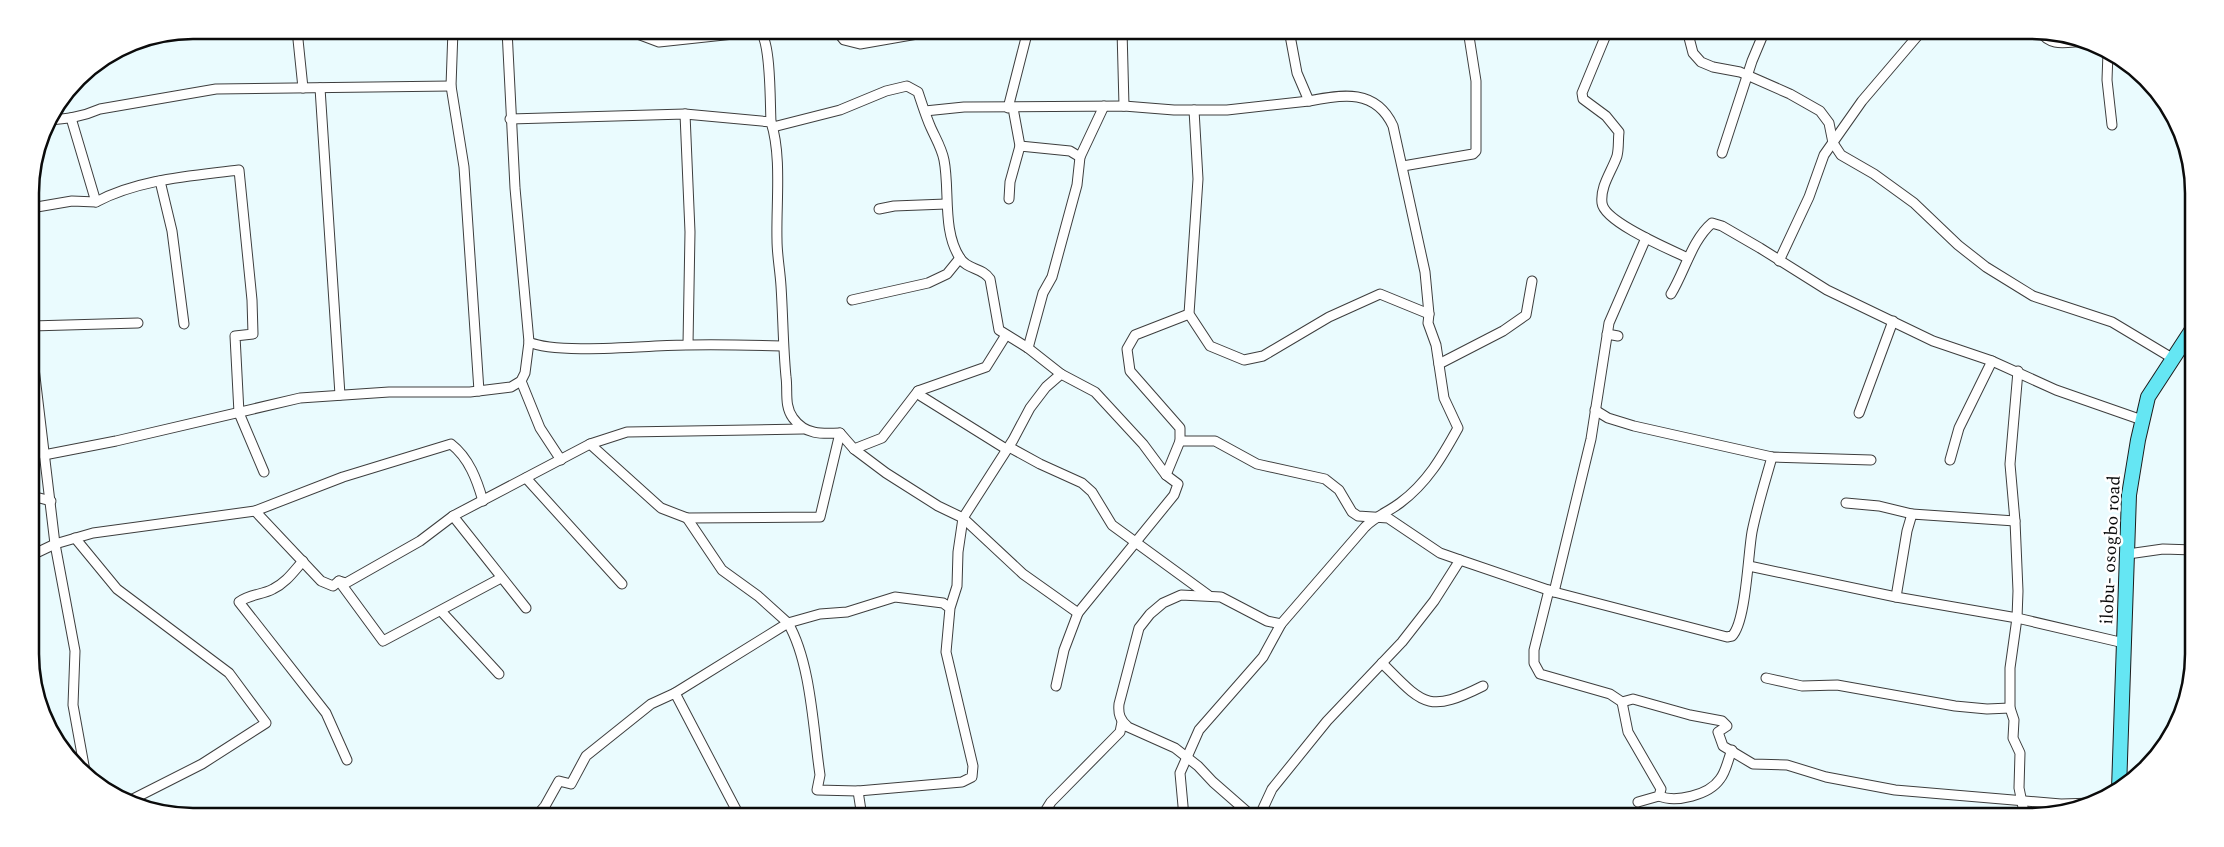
<svg xmlns="http://www.w3.org/2000/svg" width="2224" height="847" viewBox="0 0 2224 847" font-family="Spectral,serif">
  <style>
    .lines { fill: none; stroke-linecap: round; stroke-linejoin: round }
    .street-casing { stroke: #3e3e3e; stroke-width: 11 }
    .primary-casing { stroke: #1c1c1c; stroke-width: 16 }
    .street { stroke: #fff; stroke-width: 9 }
    .primary { stroke: #65e6f3; stroke-width: 14 }
    .labels { text-anchor: middle; stroke-width: 5; stroke-linejoin: round; paint-order: stroke }
    .street-label { font-size: 18px; fill: #0b0b0b; stroke: #fff }
    .rim { fill: none; stroke: #0b0b0b; stroke-width: 2.5 }
  </style>
  <rect width="100%" height="100%" fill="#eafbfe"/>
  <g class="lines">
    <g class="street-casing">
      <g id="street">
        <path d="M297,30l6,58"/>
        <path d="M453,30l-2,56 13,81 15,224"/>
        <path d="M507,30l8,158 14,154c28,13 122,3 157,3 32,-1 64,0 96,1"/>
        <path d="M614,30l21,3 24,9 93,-10 9,1c10,12 9,71 10,89"/>
        <path d="M836,30l8,10 16,4 80,-14"/>
        <path d="M1122,30l2,76"/>
        <path d="M1608,30l-26,63 1,6 23,17 13,16c-1,8 0,16 -2,24 -5,15 -17,30 -15,47 2,19 69,47 86,55"/>
        <path d="M1687,30l6,23 8,9 12,5 27,5 50,22 30,17 9,12 4,20 8,12 33,19 40,29 44,42 28,22 47,29 79,26 60,36"/>
        <path d="M1845,30l9,3 6,-3"/>
        <path d="M2040,31c11,18 29,10 48,10"/>
        <path d="M2108,52l-1,28 5,45"/>
        <path d="M320,88l20,307"/>
        <path d="M1008,108l20,-78"/>
        <path d="M1013,108l7,38"/>
        <path d="M1194,110l4,69 -9,135 21,32 34,14 19,-4 66,-39 51,-23 49,20"/>
        <path d="M925,111l39,-4 160,-1 50,4h53l82,-9"/>
        <path d="M685,114l5,118 -2,112"/>
        <path d="M510,119l175,-5 86,8c11,34 5,82 6,118 0,15 3,30 4,46 2,30 2,60 5,91 2,14 -2,29 7,41 12,17 29,16 47,15l14,16 32,24 52,33 25,12 60,56 55,39"/>
        <path d="M47,120c19,-1 35,-3 53,-11l116,-20 235,-3"/>
        <path d="M773,127l67,-17 46,-19 21,-5 11,6c4,12 8,25 13,36 5,11 11,21 13,32 6,30 -2,71 16,98 7,12 22,9 30,21l9,51 29,18 33,26"/>
        <path d="M1722,153l30,-92 13,-31"/>
        <path d="M1403,166l70,-12 3,-3v-70l-8,-51"/>
        <path d="M160,181l12,50 12,93"/>
        <path d="M1009,199l1,-17 10,-36 50,5 10,6"/>
        <path d="M96,202c43,-23 96,-26 143,-32l13,130 1,34 -18,2 4,77 25,59"/>
        <path d="M31,208l41,-7 24,1 -25,-84"/>
        <path d="M879,209l15,-3 52,-2"/>
        <path d="M1779,261l30,-64 15,-42 38,-54 58,-68"/>
        <path d="M1671,294c14,-23 21,-54 41,-71l10,3 38,22 67,42 106,51 59,20 64,29 86,30"/>
        <path d="M852,300l76,-17 19,-9 13,-16"/>
        <path d="M31,326l107,-3"/>
        <path d="M1607,334l11,2"/>
        <path d="M31,343l24,201 20,107 -2,54 12,66"/>
        <path d="M1028,348l15,-55 9,-16 25,-92 3,-28 24,-51"/>
        <path d="M1439,364l64,-33 23,-16 6,-34"/>
        <path d="M2018,371l-8,93 5,57 3,70 -1,27 -7,50v40l4,12 -1,18 7,15 -1,35 6,29"/>
        <path d="M521,381l19,47 21,32"/>
        <path d="M918,391l3,5 85,53 3,-2 31,17 42,19 10,9 20,33 96,70"/>
        <path d="M1595,410l13,8 26,8 138,31 99,3"/>
        <path d="M1859,413l34,-92"/>
        <path d="M1180,441v-13l-50,-57 -3,-22 8,-14 54,-21"/>
        <path d="M590,444l71,64 26,10 133,-1 20,-84"/>
        <path d="M854,449l28,-11 36,-47 68,-24 20,-32"/>
        <path d="M44,455l72,-14 184,-43 89,-6h81l41,-5 10,-6 4,-8 4,-31"/>
        <path d="M1950,460l9,-32 33,-67"/>
        <path d="M526,478l96,106"/>
        <path d="M32,496l19,5"/>
        <path d="M1846,503l33,3 33,8"/>
        <path d="M255,511l66,70 12,5 6,-5 7,2 74,-42 33,-25 137,-72 37,-12 176,-3"/>
        <path d="M453,516l73,92"/>
        <path d="M75,538l42,51 112,84 37,50 -64,41 -73,37"/>
        <path d="M2128,554l35,-5 31,1"/>
        <path d="M32,555l23,-11 38,-11 162,-22 88,-34 108,-33c18,14 26,36 32,57"/>
        <path d="M303,561c-9,10 -17,22 -30,28 -11,6 -23,5 -34,13l87,111 21,47"/>
        <path d="M1749,566l147,31 121,21 107,25"/>
        <path d="M339,581l44,60 118,-63"/>
        <path d="M1549,590l-15,60v13l6,11 70,20 12,8 11,-3 57,16 32,6 5,5 -9,6 5,14 30,18 34,1 39,12 69,13 166,14 33,-1"/>
        <path d="M1554,592l37,-153 18,-116 37,-85"/>
        <path d="M1896,597l11,-66 5,-17 103,7"/>
        <path d="M950,608l-4,44 27,114 -1,11 -10,5 -104,9 -41,-1 3,-15c-7,-47 -9,-112 -32,-152l32,-9 27,-2 48,-15 48,6 7,5 7,-22 1,-34 5,-34 50,-78 17,-32 16,-21 15,-13 34,18 48,52 23,31 14,-34h35l42,23 68,15 14,11 13,22 6,4 30,2 52,35 20,7 94,32 173,45 5,-1c14,-14 16,-82 20,-104 5,-25 13,-50 20,-75"/>
        <path d="M441,611l58,63"/>
        <path d="M1382,663c41,41 45,51 101,23"/>
        <path d="M1766,678l36,8 35,-1 118,21 32,3 23,-1"/>
        <path d="M1056,686l8,-36 14,-37 96,-118 4,-11 -12,-9"/>
        <path d="M675,693l113,-70 -30,-27 -36,-26 -35,-52"/>
        <path d="M1622,702l6,30 33,57 -2,7 -21,6"/>
        <path d="M858,791l4,26"/>
        <path d="M1659,796c17,7 50,-1 61,-17 6,-7 8,-20 12,-29"/>
        <path d="M538,814l7,-8 14,-25 12,3 15,-28 65,-52 24,-11 65,124"/>
        <path d="M1046,817v-7l5,-8 69,-70 2,-10"/>
        <path d="M1184,817l-4,-44 19,-43 64,-73 18,-33"/>
        <path d="M1253,817l-40,-35 -15,-16 -23,-18 -47,-21c-8,-7 -10,-13 -9,-23l20,-76 11,-14 13,-11 18,-8 40,2 46,24 14,3 84,-97c11,-11 23,-15 35,-24 27,-20 42,-46 58,-75l-14,-30 -8,-53 -8,-22 1,-9 -4,-42 -32,-146c-17,-37 -50,-32 -84,-25l-12,-28 -8,-43"/>
        <path d="M1259,817l13,-28 55,-68 75,-79 32,-41 26,-41"/>
        <path d="M1728,817l1,-4"/>
      </g>
    </g>
    <g class="primary-casing">
      <path id="primary" d="M2119,789l10,-294 9,-55 10,-43 45,-69"/>
    </g>
    <use href="#street" class="street"/>
    <use href="#primary" class="primary"/>
  </g>
  <g class="labels">
    <g class="street-label">
      <text transform="translate(2110 550) rotate(-87)" y="6">ilobu- osogbo road</text>
    </g>
  </g>
  <path d="M0 0H2224V847H0ZM193 39H2031A154 154 0 0 1 2185 193V654A154 154 0 0 1 2031 808H193A154 154 0 0 1 39 654V193A154 154 0 0 1 193 39Z" fill="#fff" fill-rule="evenodd"/>
  <path class="rim" d="M193 39H2031A154 154 0 0 1 2185 193V654A154 154 0 0 1 2031 808H193A154 154 0 0 1 39 654V193A154 154 0 0 1 193 39Z"/>
</svg>
